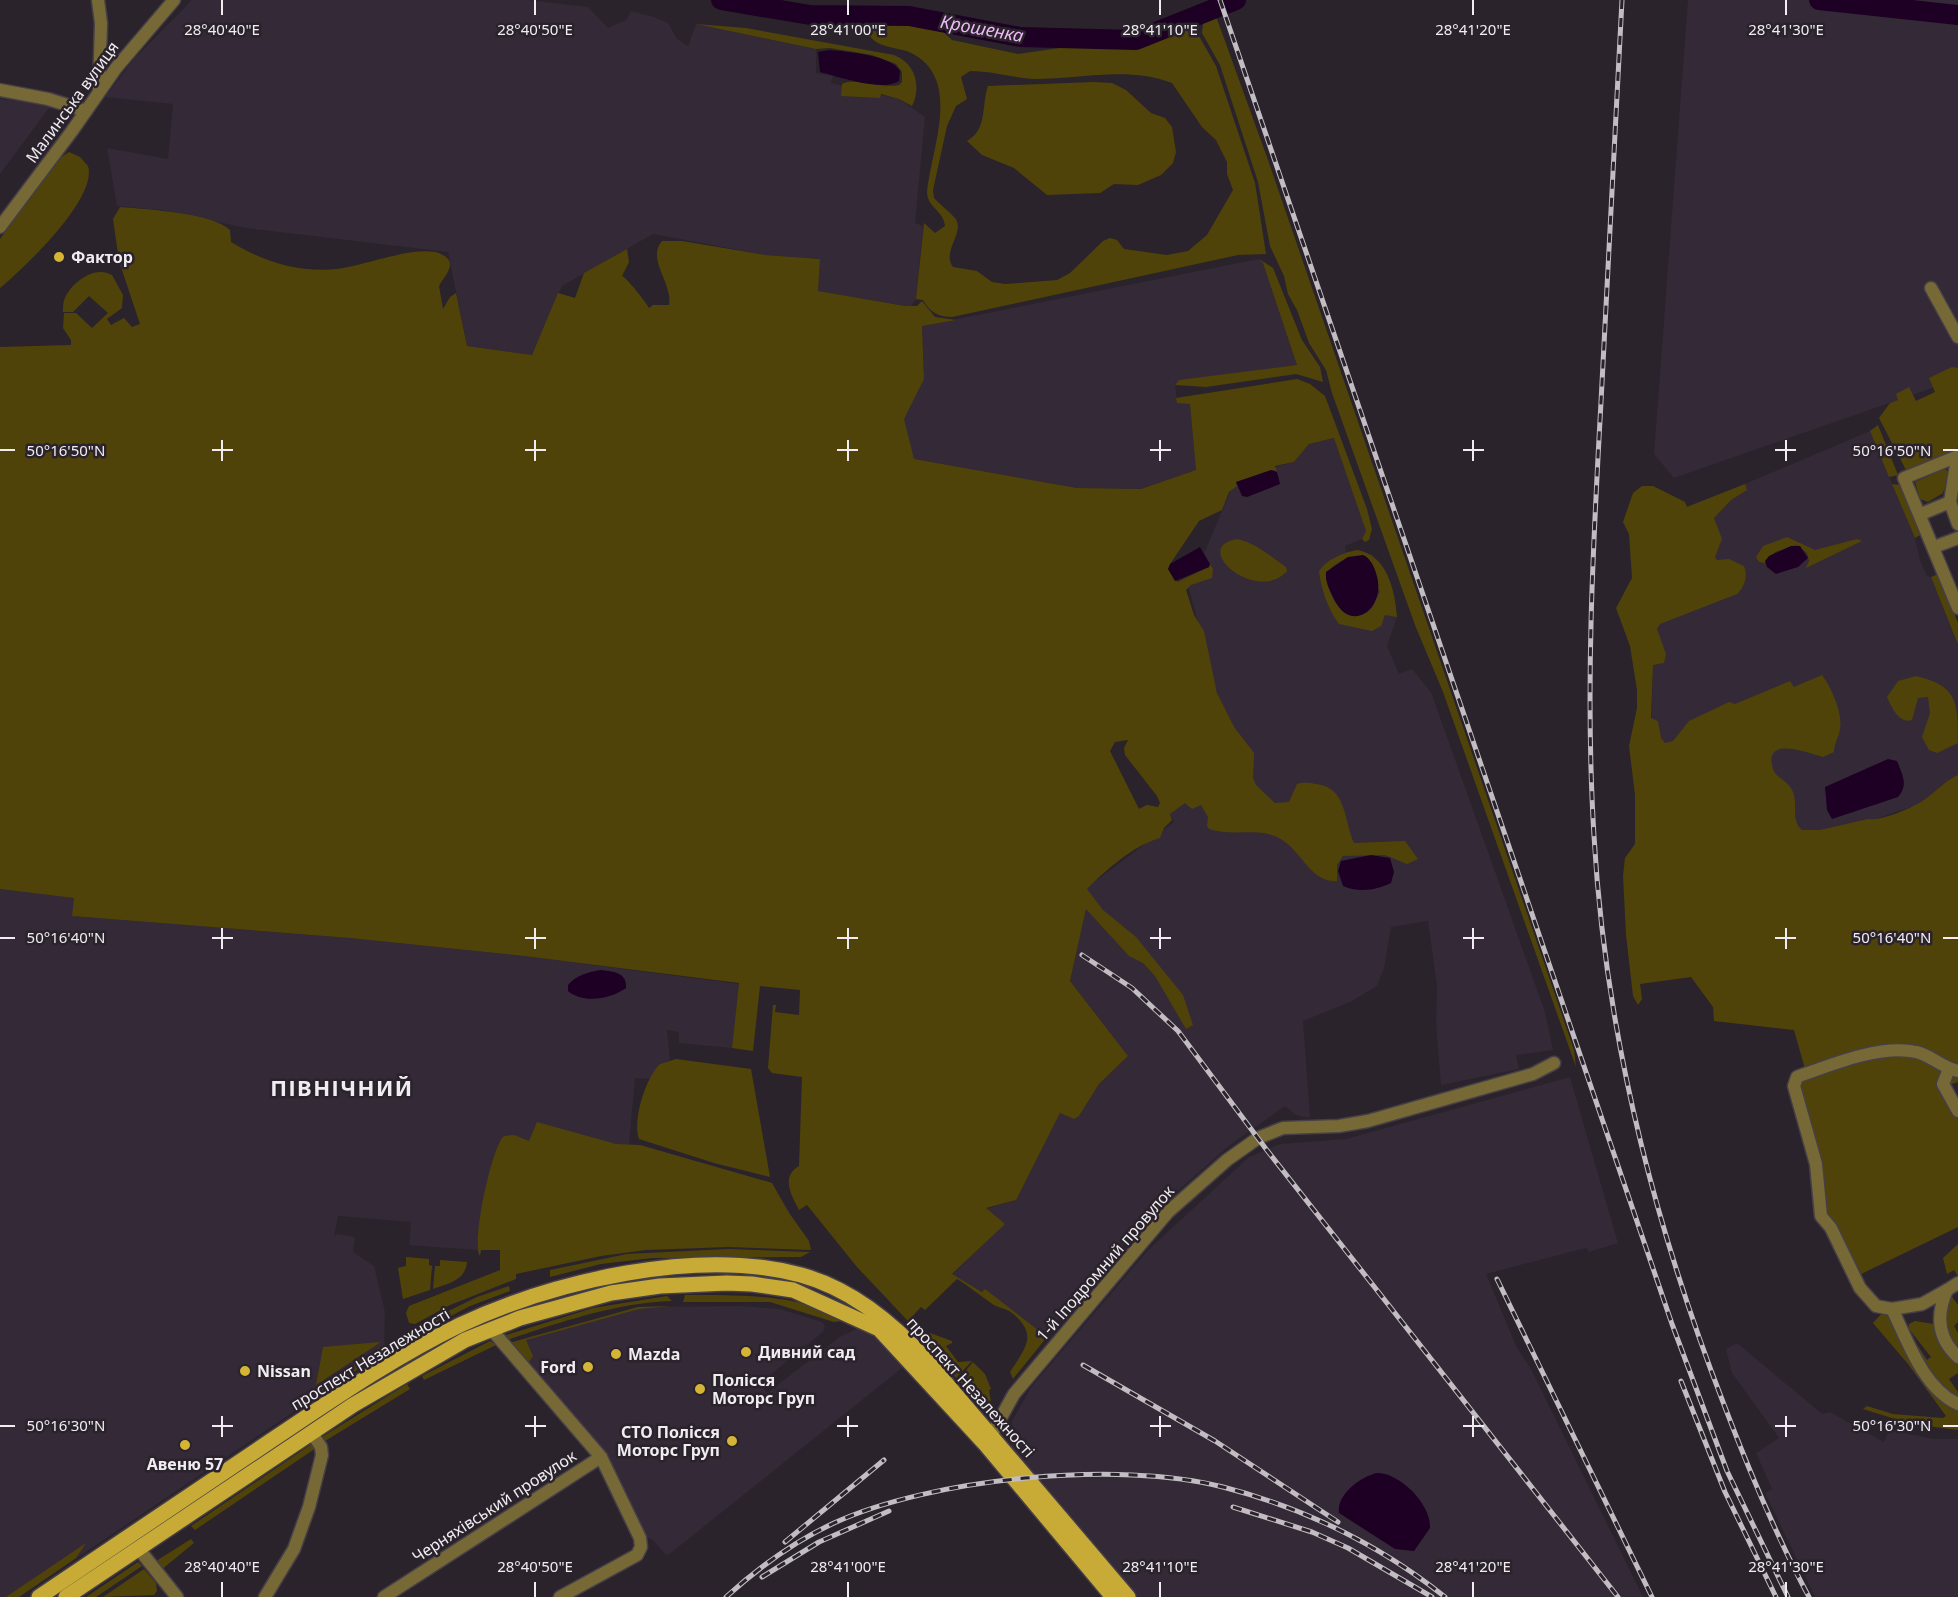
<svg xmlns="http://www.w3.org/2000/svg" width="1958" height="1597" viewBox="0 0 1958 1597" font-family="'Noto Sans',sans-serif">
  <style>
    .built { fill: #342936 }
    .green { fill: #504309; fill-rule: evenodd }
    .water { fill: #1d0023 }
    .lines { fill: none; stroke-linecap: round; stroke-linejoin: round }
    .river { stroke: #1d0023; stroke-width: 20 }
    .street-casing { stroke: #463f47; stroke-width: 15 }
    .primary-casing { stroke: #463f47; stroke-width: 18 }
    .street { stroke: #766936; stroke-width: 12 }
    .primary { stroke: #c8ab36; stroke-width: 15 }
    .rail-casing { stroke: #c2bdc3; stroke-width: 5 }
    .rail { stroke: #2a232b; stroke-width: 3; stroke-dasharray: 9; stroke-linecap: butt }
    .ticks { fill: none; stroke: #f0ecf1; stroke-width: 2 }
    .poi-dot { fill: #d5b535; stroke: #2a232b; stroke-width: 2 }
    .labels { text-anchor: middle; stroke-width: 5; stroke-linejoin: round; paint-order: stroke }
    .street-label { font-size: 16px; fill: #f0ecf1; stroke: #2a232b }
    .poi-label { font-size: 16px; font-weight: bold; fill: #f0ecf1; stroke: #2a232b; text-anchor: start }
    .water-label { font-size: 18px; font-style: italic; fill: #efb9f8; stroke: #2a232b }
    .district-label { font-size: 22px; font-weight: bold; letter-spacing: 1.5px; fill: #f0ecf1; stroke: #2a232b }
    .ticks-label { font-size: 15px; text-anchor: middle; fill: #f0ecf1; stroke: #2a232b; stroke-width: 5; stroke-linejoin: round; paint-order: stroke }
  </style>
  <rect width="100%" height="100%" fill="#2a232b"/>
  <g class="built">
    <path d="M192,0h336l60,7 20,21 18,-8 5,-9 23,6 14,6 9,16 11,7 8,-22 120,25v24l17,3 -2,7 68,16 26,18 -10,106 8,3 -7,73 -5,7h-6l-87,-15 2,-32 -55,-4 -112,-21 -91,52 -30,69 -65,-9 -19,-94 -202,-24 -84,-18 -45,-4 -10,-58 61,11 5,-55 -68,-7 29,-38z"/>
    <path d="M1688,0h270v379l-284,99 -20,-24z"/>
    <path d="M0,99l51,6 -51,69z"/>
    <path d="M1259,259l4,3 34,103 -122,18 2,20h13l6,67 -55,19 -64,-1 -163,-29 -11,-40 21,-40 -2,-53z"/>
    <path d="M1870,431l45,107 5,22 7,16 4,1 27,69v145l-158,54 -149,-106 6,-221 83,-32z"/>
    <path d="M1335,438l31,93 -4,8 -17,7 1,6 11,-2 16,5 17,26 7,36 -10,29 12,28 13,-5 19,23 114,320 8,38 -37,5 3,14 -78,16 -5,-61 1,-38 -9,-65 -37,6 -7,41 -7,18 -27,16 -47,19 7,97 -14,-3 -11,-9 -54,38 -75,66 -10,5v4l-100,117 -61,-46 -2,2 -31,-17 52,-51 -18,-15 30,-9 44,-87 14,6 5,-3 20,-32 29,-28 -58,-75 16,-72 -5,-17 93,-70 -4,-8 54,-97 -35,-128 47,-111 58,-16 15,-18z"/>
    <path d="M0,889l75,9 -2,18 277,22 174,18 215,28 -7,64 -53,-5v-11l-12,-2 3,30 -10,4 -10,15 -15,-1 -6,67h11l132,38 19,31 -310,36 -1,6 -3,-6 -68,-5 2,-23 -73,-6 -4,21 3,-3 18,3 -2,15 21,14 11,46 -1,39 -365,246h-19z"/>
    <path d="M1570,1077l48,166 -29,9 -3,-4 -100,26 31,74 14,21 112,228h-505l-127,-150 1,-26 20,-35 116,-136 101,-93 31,-13 66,-5z"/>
    <path d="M741,1306l39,3 42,13 3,4 -2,6 -63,51 7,10 73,-56 20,-10 27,19 20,18 -240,192 -14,-16 -8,-4 -31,-65 -105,-128 129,-36z"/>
    <path d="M1737,1343l85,71 8,-2 54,30 5,-12 45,9h24v158h-143l-50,-104 7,-4 -16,-36 23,-15 -47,-65 -6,-24z"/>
  </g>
  <g class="green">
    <path d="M1209,14l8,5 51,141 306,890 2,17 -133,-375 -28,-67 -83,-232 -6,-23 -17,-27 -12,-33 -9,-16 -4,-18 -14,-30 -12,-64 -38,-117 -18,-32 2,-16z"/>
    <path d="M1185,20l6,2 25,44 39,117 11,71 -28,1 -286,62c-14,0 -22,-5 -29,-17l-7,-1 8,-76 11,10 10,-7c-1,-15 -17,-18 -18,-33 3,-41 35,-110 -12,-138 -14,-9 -36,-5 -46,-20v-10l8,-3h45l17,6 13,12 66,14 125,-18 24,-12zM970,71c22,0 43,7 64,8 46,0 94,-13 138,4l30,44 14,13 11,22v12l6,16 -26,45 -19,16 -21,4 -43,-6 -7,-9 -7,-2 -7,3 -33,32 -13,7 -52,4 -13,-2 -15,-11 -24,-4c-12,-16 13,-35 2,-49 -6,-7 -15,-13 -21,-20l-1,-8 14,-64 9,-20 11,-7 -6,-22z"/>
    <path d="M696,24l50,4 148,27c21,8 28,31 18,51l-13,-7 -18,-5 -1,4 -39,-2 1,-12c10,-7 41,5 57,1l3,-3v-10l-6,-8 -24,-9 -42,-7 -14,1z"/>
    <path d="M1094,82l18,1 14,7 25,23 14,5 7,9 4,25 -3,11 -12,12 -23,10 -24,-1 -14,9 -53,2 -33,-27 -32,-13 -15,-14c21,-12 14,-35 21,-55z"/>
    <path d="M69,152l11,5 8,9c10,32 -64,102 -88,122v-49l60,-81z"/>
    <path d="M120,207c25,2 93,6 110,23l1,12c31,19 68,31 105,27 26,-2 85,-27 107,-14 16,9 0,22 -4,31l4,23 7,-12 6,-4 11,53 65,9 26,-62 17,5 9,-25 43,-24 2,13 -7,14c5,2 23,25 27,32l4,-3h16c4,-22 -23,-46 -7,-64h20l83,14 55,4 -2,32 87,15h12l5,-5 13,16 21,3 -34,6 2,53 -20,40 10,40 163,29 64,1 55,-19 -6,-66 -13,-1 -1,-5 121,-19 13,5 15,12 42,113 5,20 -3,11 -4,2 -3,-3 4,-8 -32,-93 -25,6 -15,18 -19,4 2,6 -3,-2 -38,12 1,4 -8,6 -7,18 -23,11 -29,43 7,18 32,-15 1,-3 3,5 -1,9 -21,7 -5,5 8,25 10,16 13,62 17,34 20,26 -1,25 3,7 19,18 14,-1 8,-18c7,-2 12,-1 19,0 31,3 28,37 38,59l51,-2 13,18 -11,5 -22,-9 -42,1 -6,9v16c-27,2 -35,-31 -58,-43 -19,-11 -48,-1 -70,-9l-2,-3 1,-9 -7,-12 -9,4 -7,-6 -15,11 2,6 -8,8 -4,10c-26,7 -54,32 -73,51l16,21 33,27 47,58 10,30 -7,4 -31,-53 -12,-13 -14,-7 -43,-47 -16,72 58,75 -29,28 -20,32 -5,3 -14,-6 -44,87 -30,8 19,16 -53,50 30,18 3,-3 62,48 -34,42 -3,-7c15,-24 29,-37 2,-59 -6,-5 -15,-5 -21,-10 -12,-8 -22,-17 -34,-24l-32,31 -4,-3 -13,14 -51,-54 -50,-62 -8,5c-7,-14 -19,-33 0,-44l3,-89 -30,-4 -4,-5 5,-63h3l-1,7 24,3 1,-25 -40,-4 -7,65 -21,-3 7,-65 -215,-27 -174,-18 -278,-22 2,-18 -74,-9v-542l71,-2v-5l-8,-12 1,-15h12l16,15 16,-15 -19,-17 -16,16h-10c0,-4 0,-11 2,-14 7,-16 30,-33 47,-23l11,20 -1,13 -15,11 4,6 13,-7 8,9 8,-3 -21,-63 -6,-42zM1128,740l-4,8 1,7 32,41 3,7 -2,4 -11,-2 -8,4 -29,-58 5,-9z"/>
    <path d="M1259,259l14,9 29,72 18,27 3,15 -27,-8 -90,13 -31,-2 4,-5 118,-15 -34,-102z"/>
    <path d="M1952,367l6,1v79l-9,8 -43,15 -27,-52 11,-15 8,-3 -2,-6 13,-7 7,14 19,-9 -6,-14z"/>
    <path d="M1878,425l20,50 -9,2 -19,-46z"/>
    <path d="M1944,469l3,1v10l-4,13 -15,9 -8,-3 -5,-17z"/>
    <path d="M1745,484l2,6 -16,10 -17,18 8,21 -7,18 2,3 12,-1 15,7c4,10 1,20 -7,28l-77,30 -3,5 9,25 -2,9 -11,2 -2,53 7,3 3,17 4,5 8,-2 16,-20 40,-19 6,2 55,-23 4,6 28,-12c9,12 21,38 18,54 -1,8 -6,14 -6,23l-11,5c-13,-3 -61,-23 -50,12 3,9 15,12 19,21 7,13 -2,30 10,40h18l48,-11c12,3 50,-13 60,-22 9,-7 20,-18 30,-22v307l-19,6 19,31v108l-103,50 -32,-71 -24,-115 6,-22 -11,-39 -80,-9 -1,-14 -22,-30 -51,7 2,15 -4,6 -5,-9 -7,-61 -3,-59 2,-18 10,-14v-49l-6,-49 8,-38v-18l-7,-44 -14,-38 16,-30 -3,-44 -6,-12 10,-29 9,-7h11l32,16 2,5z"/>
    <path d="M1892,484l9,1 21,49 -7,4z"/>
    <path d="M1787,537l28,13 42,-11 5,2 -56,27 3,-7 -2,-8 -11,-8 -21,7 -10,11 -6,-1 -3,-5 7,-11z"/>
    <path d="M1237,539c19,4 33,17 49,28l1,4c-30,34 -98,-24 -50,-32z"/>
    <path d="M1357,550c30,5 38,40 40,67l-12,-2 -4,11 -9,5 -33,-7c-11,-15 -18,-35 -20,-53 8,-12 24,-18 38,-21zM1348,557l32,34 -8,17 -6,5 -31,-11c-13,-27 -14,-30 13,-45z"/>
    <path d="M1938,574l20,49v22l-27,-68z"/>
    <path d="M1916,676c42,10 42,26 42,67l-21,10 -8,-3 -7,-13 8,-24 -2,-16 -10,1 -6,22c-13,4 -20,-12 -25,-23l11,-16z"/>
    <path d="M676,1059l75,10 19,108 -56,-14 -75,-24c-7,-19 7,-62 21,-75z"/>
    <path d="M537,1122l79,22 24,1 132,38 15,27 22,31 2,9 -83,-3 -82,3 -45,6 -85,18v5l-66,26 -35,19 -6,-1 -3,-10 3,-7 91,-36v-20h-19l-1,6c-9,-12 12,-111 24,-120l10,-1 15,6z"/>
    <path d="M1958,1244v32l-4,-6 -7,4 -4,-16z"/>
    <path d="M728,1249l82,3 -9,5 -149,1 -51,6 -51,13v-7l77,-16z"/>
    <path d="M406,1257l23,2v6l3,1 -2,24 -27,9 -5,-31 8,-2z"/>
    <path d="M440,1260l27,2c-2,19 -18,21 -34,27l2,-23h5z"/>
    <path d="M509,1286l1,5 -40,15 -44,23 -2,-6 53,-26z"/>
    <path d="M1950,1294l8,11v17l-4,4 4,7v21l-16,-24z"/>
    <path d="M685,1295c42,0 124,-2 157,26l-8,1 -64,-20h-87z"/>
    <path d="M667,1296l5,5c-57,2 -111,21 -165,39l-4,-4 90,-28z"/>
    <path d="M671,1306l-32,3 -113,31 7,16 -5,7 -19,-20 129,-36z"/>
    <path d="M1883,1312l6,2 27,52 42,41v23l-47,-6 -48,-15 4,-3 26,8 50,4 3,-2 -38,-52 -35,-41z"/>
    <path d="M1915,1321l19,3 24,38v11l-9,6 9,13v8l-34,-31 -9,-22 3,-1 9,14 4,-3 -22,-28v-5z"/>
    <path d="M930,1333l22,8v2l-6,3 12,16 14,-1 -16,17 -31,-37z"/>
    <path d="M490,1341l6,4 -72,35 -2,-4z"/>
    <path d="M380,1342l-2,2 -62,41 7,-38z"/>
    <path d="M385,1344l-4,10 -62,41 -1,-7z"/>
    <path d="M973,1362l12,12 6,15 -2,1 2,12 -4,6 -6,-1 -23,-27z"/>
    <path d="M407,1384l3,5 -85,52 -3,-4z"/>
    <path d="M313,1443l3,5 -121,82 -4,-4z"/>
    <path d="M191,1539l3,4 -33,27 -8,-7z"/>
    <path d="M86,1543l-10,15 -57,39h-13z"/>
    <path d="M138,1562l4,4 -46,31h-10z"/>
    <path d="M144,1569l12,14 1,8 -3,4 -51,2z"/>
  </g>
  <g class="water">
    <path d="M830,50c18,2 61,5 70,21l-1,10c-16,11 -60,-4 -79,-9l-2,-20z"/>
    <path d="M1271,470l6,2 3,12 -33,13 -5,-1 -6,-14z"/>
    <path d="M1791,546h9l8,12 -10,9 -22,7 -9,-7 -2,-6 4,-5z"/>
    <path d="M1200,547l10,17 -1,3 -34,14 -7,-12 2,-5z"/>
    <path d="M1363,555c7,3 11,11 13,18 12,34 -25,63 -42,26 -4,-9 -9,-17 -8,-27l22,-15z"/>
    <path d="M1888,759l9,2c5,13 12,24 1,36l-66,22 -5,-9 -2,-23z"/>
    <path d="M1371,855l19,3 4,14 -3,11c-14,7 -33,10 -48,3l-5,-15 3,-10z"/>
    <path d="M601,970c13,2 26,2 25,18 -15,11 -43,16 -58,3v-6c8,-10 21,-13 33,-15z"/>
    <path d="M1377,1473c23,0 54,31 53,55l-16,23 -19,-2 -56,-36c-3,-18 21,-36 38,-40z"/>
  </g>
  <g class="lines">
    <g class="river">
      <path d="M721,0l89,15 99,1 111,21 116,3 100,-40"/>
      <path d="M1819,0l139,15"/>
    </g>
    <g class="street-casing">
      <g id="street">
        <path d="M98,0l3,23 -2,68"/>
        <path d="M0,90l48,9 38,12"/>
        <path d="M0,227l72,-96 44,-63 58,-68"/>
        <path d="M1931,288l27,49"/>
        <path d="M1958,456l-54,22 54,130"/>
        <path d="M1957,458l-7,44 8,22"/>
        <path d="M1921,514l29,-12"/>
        <path d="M1934,547l24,-9"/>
        <path d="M1949,1069l-6,15 15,27"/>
        <path d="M1958,1071c-16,-3 -27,-16 -42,-19 -35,-8 -86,13 -119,25l-3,9 22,78 5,52 10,12 29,60 16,18 16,3c16,32 31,79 66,95"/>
        <path d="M1958,1283l-11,7c-11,25 -10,48 11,67"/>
        <path d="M1892,1309l30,-5 25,-14"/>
        <path d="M491,1329l110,128 39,81 1,9 -4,8 -77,42"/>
        <path d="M988,1441l26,-47 154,-182 59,-52 31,-22 25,-10 56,-2 29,-5 165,-47 21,-11"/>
        <path d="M138,1548l39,49"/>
        <path d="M265,1597l29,-48 15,-42 13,-52 -1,-8 -10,-15"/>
        <path d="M384,1597l217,-140"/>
      </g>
    </g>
    <g class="primary-casing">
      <g id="primary">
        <path d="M39,1597c76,-51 152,-102 227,-153 63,-42 126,-86 194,-119 94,-44 238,-78 341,-50 51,14 93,49 127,87l200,235"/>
        <path d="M66,1597l287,-192 112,-65 55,-22 91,-25 49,-7 67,-3 25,1 41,6 86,39 107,116 127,152"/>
      </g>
    </g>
    <use href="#street" class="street"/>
    <use href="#primary" class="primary"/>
    <g class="rail-casing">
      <g id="rail">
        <path d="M1220,0l452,1324 55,147 61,126"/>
        <path d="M1622,0c-7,134 -14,268 -21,402 -8,144 -16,289 -7,434 11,194 59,385 129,566 25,66 52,132 86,195"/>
        <path d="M1082,955l50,33 46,43 88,118 352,448"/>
        <path d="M1497,1279l155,318"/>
        <path d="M1083,1365l132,76 123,81"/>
        <path d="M1681,1381l44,111 51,105"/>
        <path d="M1233,1507l79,25 36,16 84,49"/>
        <path d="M785,1542l99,-82"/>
        <path d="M762,1577l57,-35 70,-31"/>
        <path d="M726,1597c32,-29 69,-56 108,-74 98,-45 285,-63 389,-36 81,21 157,58 222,110"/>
      </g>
    </g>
    <use href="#rail" class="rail"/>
  </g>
  <path class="ticks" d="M222,0v15M535,0v15M848,0v15M1160,0v15M1473,0v15M1786,0v15M222,440v21M535,440v21M848,440v21M1160,440v21M1473,440v21M1786,440v21M0,450h15M212,450h21M525,450h21M837,450h21M1150,450h21M1463,450h21M1775,450h21M1943,450h15M222,928v21M535,928v21M848,928v21M1160,928v21M1473,928v21M1786,928v21M0,938h15M212,938h21M525,938h21M837,938h21M1150,938h21M1463,938h21M1775,938h21M1943,938h15M222,1416v21M535,1416v21M848,1416v21M1160,1416v21M1473,1416v21M1786,1416v21M0,1426h15M212,1426h21M525,1426h21M837,1426h21M1150,1426h21M1463,1426h21M1775,1426h21M1943,1426h15M222,1582v15M535,1582v15M848,1582v15M1160,1582v15M1473,1582v15M1786,1582v15"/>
  <g class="poi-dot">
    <circle cx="59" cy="257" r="6"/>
    <circle cx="746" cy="1352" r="6"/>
    <circle cx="616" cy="1354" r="6"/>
    <circle cx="588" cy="1367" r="6"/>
    <circle cx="245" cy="1371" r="6"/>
    <circle cx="700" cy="1389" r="6"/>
    <circle cx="732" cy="1441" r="6"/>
    <circle cx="185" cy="1445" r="6"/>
  </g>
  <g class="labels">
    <g class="street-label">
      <text transform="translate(72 102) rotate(-54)" y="6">Малинська вулиця</text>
      <text transform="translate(1105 1263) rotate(-49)" y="6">1-й Іподромний провулок</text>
      <text transform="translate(370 1359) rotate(-31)" y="6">проспект Незалежності</text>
      <text transform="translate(971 1387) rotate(48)" y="6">проспект Незалежності</text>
      <text transform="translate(494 1506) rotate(-33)" y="6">Черняхівський провулок</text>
    </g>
    <g class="poi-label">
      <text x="71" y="263">Фактор</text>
      <text x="758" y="1358">Дивний сад</text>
      <text x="628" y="1360">Mazda</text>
      <text x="576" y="1373" text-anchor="end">Ford</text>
      <text x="257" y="1377">Nissan</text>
      <text x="712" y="1386">Полісся<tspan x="712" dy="18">Моторс Груп</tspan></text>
      <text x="720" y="1438" text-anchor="end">СТО Полісся<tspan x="720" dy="18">Моторс Груп</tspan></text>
      <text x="185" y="1470" text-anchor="middle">Авеню 57</text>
    </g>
    <g class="water-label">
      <text transform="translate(982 29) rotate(10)" y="6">Крошенка</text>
    </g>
    <g class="district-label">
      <text x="342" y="1096">ПІВНІЧНИЙ</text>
    </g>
  </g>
  <g class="ticks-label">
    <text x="222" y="35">28°40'40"E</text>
    <text x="535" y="35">28°40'50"E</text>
    <text x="848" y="35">28°41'00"E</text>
    <text x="1160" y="35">28°41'10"E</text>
    <text x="1473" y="35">28°41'20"E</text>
    <text x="1786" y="35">28°41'30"E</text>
    <text x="66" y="456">50°16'50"N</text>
    <text x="1892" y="456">50°16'50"N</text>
    <text x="66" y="943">50°16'40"N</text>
    <text x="1892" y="943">50°16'40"N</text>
    <text x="66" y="1431">50°16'30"N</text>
    <text x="1892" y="1431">50°16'30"N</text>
    <text x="222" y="1572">28°40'40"E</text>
    <text x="535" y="1572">28°40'50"E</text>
    <text x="848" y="1572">28°41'00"E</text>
    <text x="1160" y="1572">28°41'10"E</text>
    <text x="1473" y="1572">28°41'20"E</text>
    <text x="1786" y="1572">28°41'30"E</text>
  </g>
</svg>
